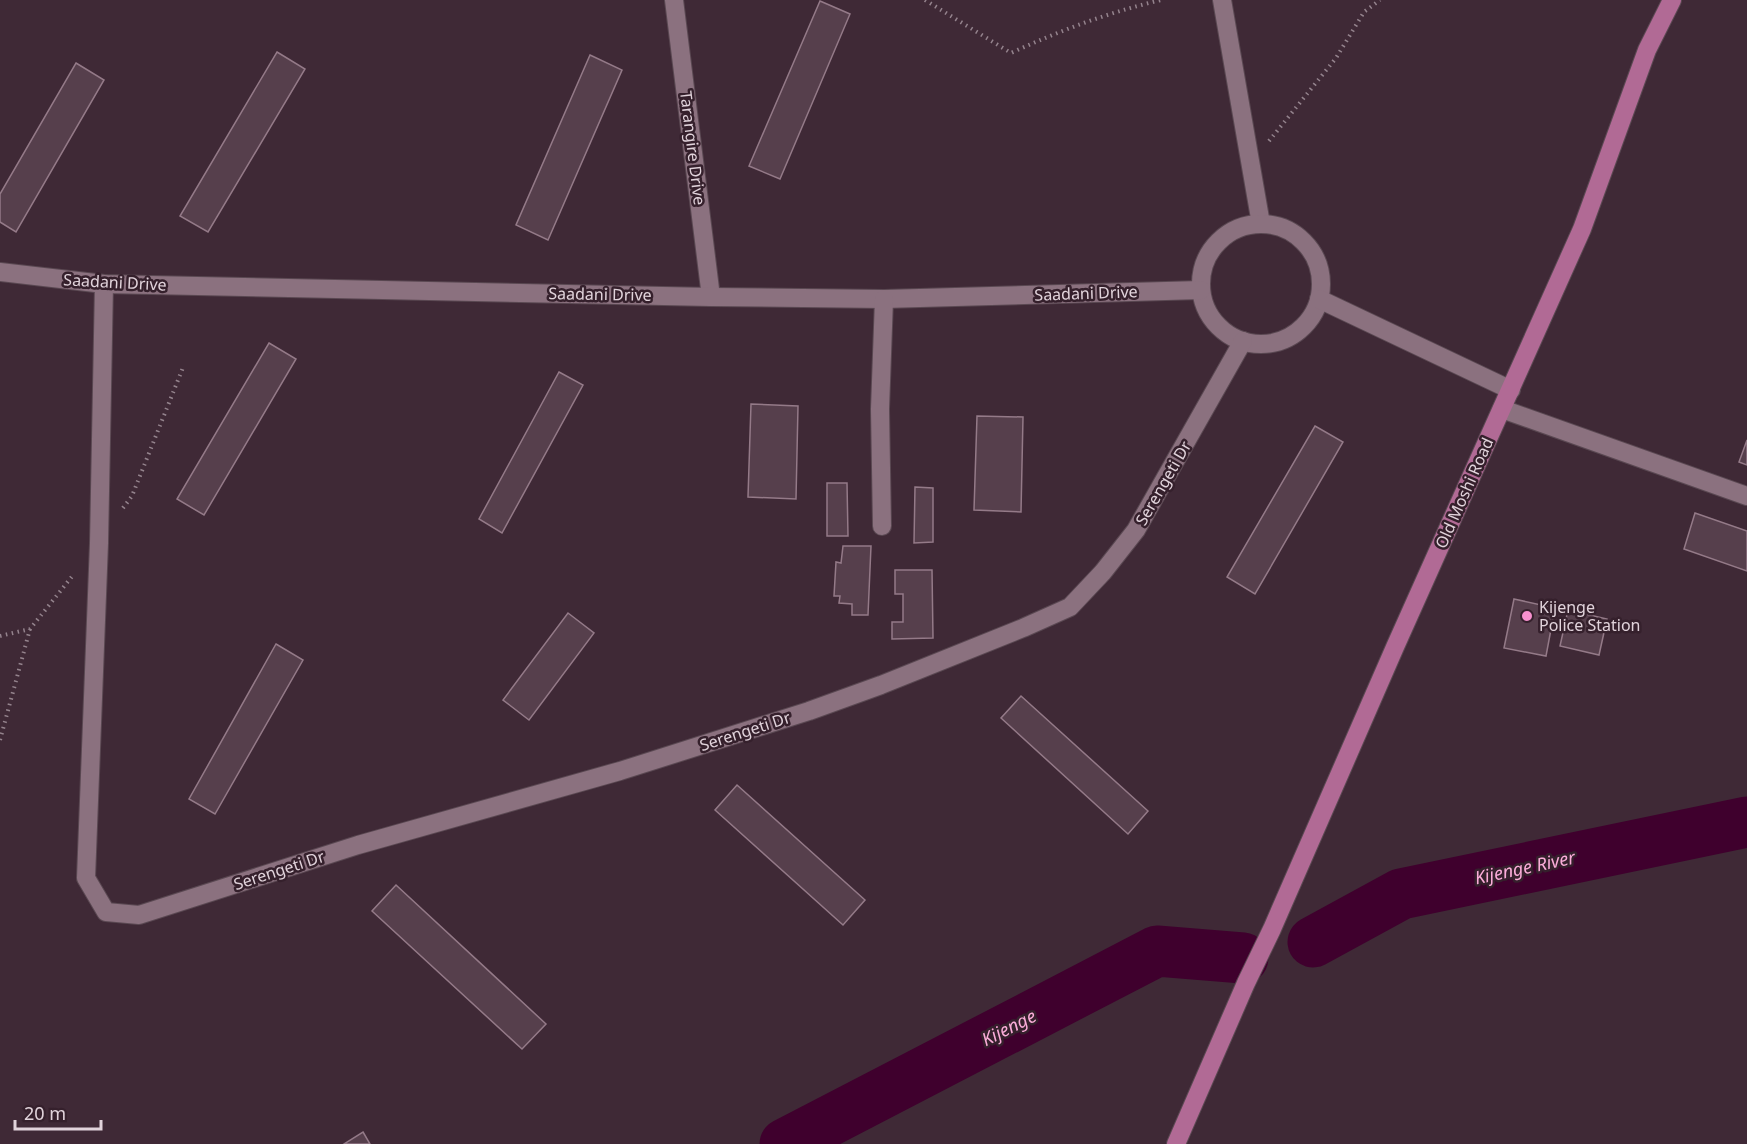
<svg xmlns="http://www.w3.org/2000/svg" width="1747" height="1144" viewBox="0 0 1747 1144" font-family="'Noto Sans',sans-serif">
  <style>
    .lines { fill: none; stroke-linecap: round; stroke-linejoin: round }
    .river { stroke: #3f002d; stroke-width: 51 }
    .building { fill: #563f4c; stroke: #947a88; stroke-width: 1.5 }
    .minor-casing { stroke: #5a4852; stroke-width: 20 }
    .major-casing { stroke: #5a4852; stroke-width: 20 }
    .path { stroke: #94838d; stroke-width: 4; stroke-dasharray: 1.5 4.5; stroke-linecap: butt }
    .minor { stroke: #8b717f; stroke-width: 18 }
    .major { stroke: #b16a95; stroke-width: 18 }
    .poi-dot { fill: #f790ce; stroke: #35202c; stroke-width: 2 }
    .labels { text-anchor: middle; stroke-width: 5; stroke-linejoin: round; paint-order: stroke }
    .street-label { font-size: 16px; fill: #e1d3db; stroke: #35202c }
    .poi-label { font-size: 16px; fill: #e1d3db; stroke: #35202c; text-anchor: start }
    .water-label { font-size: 18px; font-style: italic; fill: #fbacd9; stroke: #35202c }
  </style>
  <rect width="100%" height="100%" fill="#3f2936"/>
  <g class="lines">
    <g class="river">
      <path d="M1313,942l88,-48 346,-72"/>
      <path d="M785,1144l372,-193 86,7"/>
    </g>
  </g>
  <g class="building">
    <path d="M820,1l30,13 -70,165 -31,-13z"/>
    <path d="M277,52l28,17 -97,163 -28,-16z"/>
    <path d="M590,55l32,15 -74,170 -32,-15z"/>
    <path d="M76,63l28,17 -88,152 -16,-10v-28z"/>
    <path d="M269,343l27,16 -92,156 -27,-16z"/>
    <path d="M559,372l24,13 -81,148 -23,-14z"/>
    <path d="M751,404l47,2 -2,93 -48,-2z"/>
    <path d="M977,416l46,1 -2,95 -47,-2z"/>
    <path d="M1315,426l28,16 -88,152 -28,-17z"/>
    <path d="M1747,440v25l-8,-3z"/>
    <path d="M827,483h20l1,53h-21z"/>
    <path d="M915,487l18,1v54l-19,1z"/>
    <path d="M1695,513l52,18v40l-63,-22z"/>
    <path d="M843,546h28l-3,69h-16v-11l-13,-1 1,-7h-6l2,-34 5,1z"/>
    <path d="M895,570h37l1,68 -41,1v-17h11v-28h-8z"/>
    <path d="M1514,599l41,9 -9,48 -42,-8z"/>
    <path d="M1568,610l39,9 -8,36 -39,-9z"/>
    <path d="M568,613l26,20 -65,87 -26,-20z"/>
    <path d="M276,644l27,16 -88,154 -26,-15z"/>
    <path d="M1021,696l127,115 -20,23 -127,-116z"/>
    <path d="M737,785l128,115 -22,25 -128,-115z"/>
    <path d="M396,885l150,139 -24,25 -150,-138z"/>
    <path d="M363,1132l7,12h-26z"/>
  </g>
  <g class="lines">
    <g class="minor-casing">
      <g id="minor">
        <path d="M674,0l37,297"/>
        <path d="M1222,0l39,224"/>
        <circle cx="1261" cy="284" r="60"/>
        <path d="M0,272l104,12 607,13 173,2 317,-9"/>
        <path d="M104,284l-5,259 -13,335 20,34 33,3 219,-70 262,-74 189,-60 72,-26 142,-57 47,-21 33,-35 33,-42 107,-189"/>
        <path d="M1319,299l192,91"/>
        <path d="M1502,409l245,87"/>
        <path d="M882,526l-2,-117 4,-110"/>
      </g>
    </g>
    <g class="major-casing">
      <path id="major" d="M1176,1144l70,-161 26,-54 123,-282 187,-418 65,-179 25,-50"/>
    </g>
    <g class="path">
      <path d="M925,0l86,53c50,-23 96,-40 150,-53"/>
      <path d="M1269,141l67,-83 28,-46 16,-12"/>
      <path d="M123,508l9,-12 52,-131"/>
      <path d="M0,636l30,-7 44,-55"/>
      <path d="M0,740l30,-111"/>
    </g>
    <use href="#minor" class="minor"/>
    <use href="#major" class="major"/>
  </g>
  <circle class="poi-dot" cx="1527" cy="616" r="6"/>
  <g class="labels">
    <g class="street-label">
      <text transform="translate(693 148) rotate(83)" y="6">Tarangire Drive</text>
      <text transform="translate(115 282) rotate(3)" y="6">Saadani Drive</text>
      <text transform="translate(1086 293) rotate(-2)" y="6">Saadani Drive</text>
      <text transform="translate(600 294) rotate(1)" y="6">Saadani Drive</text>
      <text transform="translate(1163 483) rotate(-60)" y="6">Serengeti Dr</text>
      <text transform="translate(1464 493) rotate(-66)" y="6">Old Moshi Road</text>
      <text transform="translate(745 731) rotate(-18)" y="6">Serengeti Dr</text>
      <text transform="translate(279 870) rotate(-18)" y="6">Serengeti Dr</text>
    </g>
    <g class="poi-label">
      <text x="1539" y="613">Kijenge<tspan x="1539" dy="18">Police Station</tspan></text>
    </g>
    <g class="water-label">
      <text transform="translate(1525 868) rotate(-12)" y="6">Kijenge River</text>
      <text transform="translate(1009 1028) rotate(-27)" y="6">Kijenge</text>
    </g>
  </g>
  <path d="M15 1120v9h86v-9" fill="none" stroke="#e1d3db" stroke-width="3"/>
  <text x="24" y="1120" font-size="18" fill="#e1d3db" stroke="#35202c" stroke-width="4.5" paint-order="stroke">20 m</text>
</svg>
